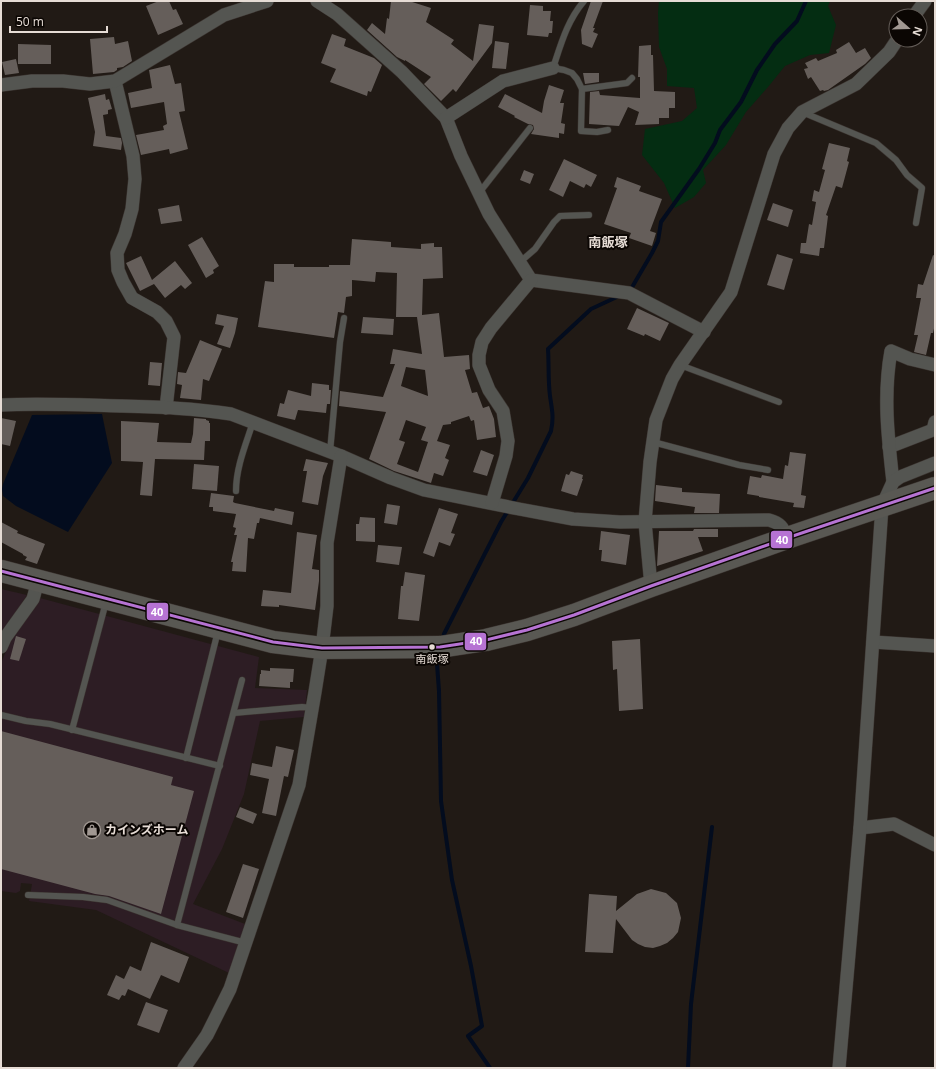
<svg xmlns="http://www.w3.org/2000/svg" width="936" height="1069" viewBox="0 0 936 1069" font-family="'Open Sans','Noto Sans JP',sans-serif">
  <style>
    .commercial { fill: #2d1d24 }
    .green { fill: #042d12 }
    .water { fill: #030c1e }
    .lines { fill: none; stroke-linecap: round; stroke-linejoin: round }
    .stream { stroke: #030c1e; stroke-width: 4 }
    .building { fill: #655e5a; fill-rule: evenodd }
    .service-casing { stroke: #3c3531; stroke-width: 7 }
    .minor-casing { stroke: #3c3531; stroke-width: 14 }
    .trunk-casing { stroke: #3c3531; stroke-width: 23 }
    .service { stroke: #545551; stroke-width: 6 }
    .minor { stroke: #545551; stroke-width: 13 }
    .trunk { stroke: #595853; stroke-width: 22 }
    .bus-1-casing { stroke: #0b0603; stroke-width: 6 }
    .bus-1 { stroke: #b673d3; stroke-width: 3 }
    .bus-dot { fill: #e6dcd5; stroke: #0b0603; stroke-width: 1.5 }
    .labels { text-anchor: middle; stroke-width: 4; stroke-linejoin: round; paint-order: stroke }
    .bus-label { font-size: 11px; fill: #e6dcd5; stroke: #0b0603 }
    .poi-label { font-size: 12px; font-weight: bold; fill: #e6dcd5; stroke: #0b0603; text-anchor: start }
    .neighbourhood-label { font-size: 13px; font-weight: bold; fill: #e6dcd5; stroke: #0b0603 }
    .line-badge { stroke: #0b0603; stroke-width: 1.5 }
    .badge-label { font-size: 11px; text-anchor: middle; font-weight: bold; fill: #fff }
  </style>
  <rect width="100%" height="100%" fill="#211a15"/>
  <g class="commercial">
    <path d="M1,589l26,6 -26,40z"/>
    <path d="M40,598l219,59 -4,31 52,2 -3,27 -44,4 -16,73 -22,55 -29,55 52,20 -16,49 -133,-63 -67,-9 3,-17 -11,-1 -1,8 -4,2 -15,-2v-228l8,-19z"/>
  </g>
  <path class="green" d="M659,1h171l-2,5 8,19 -7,28 -19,2 -25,11 -17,21 -22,25 -20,33 -23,25 3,13 -12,14 -19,11 -11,-25 -22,-28 3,-26 37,-8 15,-13 -3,-20 -27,-2v-17l-8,-22 -1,-34z"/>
  <path class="water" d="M102,414l10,49 -44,69 -52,-26 -13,-10 -1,-7 1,-5 29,-69z"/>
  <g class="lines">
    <g class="stream">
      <path d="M629,291l2,-2 21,-36 6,-12 3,-19 38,-53 16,-26 5,-13 21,-28 16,-32 18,-26 22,-23 9,-20"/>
      <path d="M443,639l1,-5 57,-112 27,-44 23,-47c3,-14 1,-21 -1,-35 -2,-15 -1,-32 -2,-47l43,-40 28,-13"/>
      <path d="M439,654l-2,10 2,27 2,110 11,79 19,86 11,60 -14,10 22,32"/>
      <path d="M688,1068l3,-64 21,-177"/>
    </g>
  </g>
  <g class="building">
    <path d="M159,1h10l4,9 3,-1 7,15 -25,11 -12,-29z"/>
    <path d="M391,1h18l22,7 -5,14 28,18 -3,4 22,17 6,-37 15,2 -2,17 -36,49 -3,-3 -12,12 -17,-17 7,-7 -26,-17v1l-8,-4 -30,-27 5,-7 13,11 2,-16 2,1z"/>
    <path d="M591,1h12l-10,27h2l-2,4 5,2 -6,14 -10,-4 -1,-14z"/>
    <path d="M530,5l13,1v5h8l-1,10h3l-1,12h-3l-1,4 -21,-2z"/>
    <path d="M332,34l14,5 -2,7 30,12 8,7 -11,27 -3,-1 -1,5 -37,-14 6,-13 -15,-6z"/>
    <path d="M114,37l1,7 13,-3 4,20 -9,6 -6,1v2l-3,2 -21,2 -3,-35z"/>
    <path d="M495,41l14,2 -3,26 -14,-1z"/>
    <path d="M849,42l7,11 9,-5 6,10 -6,6 -37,26 -4,1 -1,-1 -3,1 -9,-14 -3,2 -4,-10 4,-1 -3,-5 11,-5 2,3 19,-8 -1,-3z"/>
    <path d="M18,44l33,1v19h-33z"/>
    <path d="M651,45v10h2l1,36 21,1v16h-6v10h-10v6l-24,1 4,-13 -11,-5 -9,19 -30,-2 1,-32 9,-1 1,4 40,3v-21h-2l1,-31z"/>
    <path d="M16,59l3,14 -14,2 -3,-13z"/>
    <path d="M170,65l5,19 6,-1 4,28 -6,1 9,37 -18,5 -1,-5 -28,6 -5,-20 28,-5 -1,-4 4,-2 -3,-22 -33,6 -3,-15 24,-5 -3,-18z"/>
    <path d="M583,73h16v9l-14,2z"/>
    <path d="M549,85l15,5 -4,13h4l-3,20 4,1 -1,10 -5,-1v5l-28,-4 3,-5 -1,-4 -5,-1 -14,-7 1,-1 -17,-9 7,-13 37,19 2,-12z"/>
    <path d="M105,94l1,6 3,-1 3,10 -4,1v4l-5,1 3,21 15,2 1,5 -1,7 -28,-4 2,-14 -7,-34z"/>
    <path d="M829,143l21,5 -3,13 2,1 -7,26 -6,-2 -10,29 2,1 -4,32h-4l-1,8 -19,-3 1,-10h5l3,-19 3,1 4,-23 -4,-1 2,-11 5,2 6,-22 -3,-1z"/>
    <path d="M564,159l33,16 -6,12 -5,-3 -2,4 -14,-7 -7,16 -14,-7z"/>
    <path d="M524,170l10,4 -4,10 -10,-4z"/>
    <path d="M617,177l24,9 -2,5 23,8 -12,32 6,2 -4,13 -23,-8 2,-5 -27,-9 13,-36 -3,-1z"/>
    <path d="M773,203l20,7 -5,17 -21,-7z"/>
    <path d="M179,205l3,16 -21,3 -3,-15z"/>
    <path d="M202,237l17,29 -6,4 1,3 -8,5 -18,-33z"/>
    <path d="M352,239l39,3v5l30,2v-5l13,-1v4h8l1,31 -20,1 -1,36 17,-2 5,44 25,-2 1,14 -5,1 7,23 5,-1 6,16 6,-2 5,13 2,18 -19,3 -3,-20 -3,1 -2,-5 -18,6v2l-8,1 -6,16 13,4 -5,13 4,2 -6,16 -9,-3 -3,10 -37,-12 -25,-12 17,-47 -47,-6 1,-15 43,6 12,-33h-5l3,-15 29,5 -5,-37h-21l1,-44 -21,-1 -1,10 -23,-2v16l-6,1 -2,16 -6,-1 -4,26 -76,-11 7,-46 9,1v-18h20v3h35v-2h21zM406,367l19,3 3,26 -27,-10zM406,420l20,7 -5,13 7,2 -10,30 -21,-8 8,-22 -6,-2z"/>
    <path d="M777,254l16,5 -9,31 -17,-5z"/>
    <path d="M933,255l2,1v68l-2,9h-2l-5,22 -12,-3 4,-17h-4l7,-37h-5l2,-14 5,1z"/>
    <path d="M141,256l11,24 23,-19 17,22 -7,6 -4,-4 -16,13 -11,-14 -14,7 -14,-28z"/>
    <path d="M637,308l32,15 -9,18 -15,-7 -1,2 -17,-7z"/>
    <path d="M217,314l21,4 -3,15 -5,15 -13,-4 7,-18 -9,-2z"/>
    <path d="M363,317l31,2 -1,16 -32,-2z"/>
    <path d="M200,340l22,9 -13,32 -6,-2 -2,21 -21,-2 2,-13 -5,-1 1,-12 8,1z"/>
    <path d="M150,362l12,1 -2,23 -12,-1z"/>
    <path d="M312,383l17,2v5h2l-1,14h-3l-1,9 -28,-3 -3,10 -18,-4 3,-13 4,1 4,-14 23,6z"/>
    <path d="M1,418l15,3 -6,25 -9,-2z"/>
    <path d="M194,418l12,1v1l3,1v2h1v18h-5l-1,19 -49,-1 -3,37 -12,-1 3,-33 -22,-1v-40l38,2 -2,19 34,1 2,-9z"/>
    <path d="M481,450l13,5 -7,21 -14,-4z"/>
    <path d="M790,452l16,2 -5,41 5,1 -2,12 -11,-1 1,-4 -35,-6v-1l-12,-2 3,-18 11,2 1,-3 21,4 2,-14 3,1z"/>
    <path d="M306,459l22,4 -5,13 -5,29 -16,-3 5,-31h-4z"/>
    <path d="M194,464l25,2 -2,25 -25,-2z"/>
    <path d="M571,471l12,4 -1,4h1l-6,17 -16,-5 5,-17 3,1z"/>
    <path d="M656,485l26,3v4l38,2 -1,19h-25l1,-6 -40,-6z"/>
    <path d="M211,493l23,3 -1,6 2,1 39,8 1,-3 19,4 -2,13 -32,-7 -1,5h-2l-3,16 -6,-1 -2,34 -14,-1 1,-9h-2l6,-27h-3l2,-7 -3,-1 3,-13 -23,-3v-4h-4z"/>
    <path d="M387,504l13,2 -3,19 -13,-2z"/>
    <path d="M439,508l19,6 -7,19 4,1 -5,12 -11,-4 -5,15 -11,-4z"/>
    <path d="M360,517l15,1v24l-19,-1v-17h3z"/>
    <path d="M1,522l17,9 -1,2 28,11 -8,20 -12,-4 2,-3 -4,-2v-1l-22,-12z"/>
    <path d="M694,529h24v8h-20l5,14 -46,15 2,-35h34z"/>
    <path d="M601,531l29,4 -4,30 -25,-4 1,-11h-3z"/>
    <path d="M297,532l20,3 -5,34 7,1v11l-4,29 -36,-5v2l-18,-1 2,-16 28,3z"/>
    <path d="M378,545l24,2 -3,18 -23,-3z"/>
    <path d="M405,572l20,3 -6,46 -21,-2 3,-33h2z"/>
    <path d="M16,636l10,3 -7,22 -9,-2z"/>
    <path d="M640,639l3,70 -24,2 -2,-42 -4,1 -1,-29z"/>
    <path d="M270,668l24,1 -1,13h-3v6l-31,-2 1,-12h1v-4l9,1z"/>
    <path d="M1,731l172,46 -2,8 23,6 -33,123 -52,-18 -14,-2 -94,-25z"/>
    <path d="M276,746l18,4 -6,27 -4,-1 -8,40 -14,-3 7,-34 -19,-4 2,-12 20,4z"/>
    <path d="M240,807l17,7 -4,10 -17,-7z"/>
    <path d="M243,864l16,5 -16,49 -17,-6z"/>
    <path d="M651,889l15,4 11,10 4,15 -3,14 -5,6 -6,5 -7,3 -7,2 -8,-1 -7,-3 -6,-4 -16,-21 -3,34 -28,-1 4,-58 28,2 -1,15 21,-17z"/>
    <path d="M151,942l38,15 -10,26 -18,-8 -11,24 -22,-10 -3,7 -3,-1 -3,5 -12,-5 9,-20 8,4 6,-13 11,5z"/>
    <path d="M146,1002l22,8 -9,23 -22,-8z"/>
  </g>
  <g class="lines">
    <g class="service-casing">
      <g id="service">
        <path d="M584,1c-17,20 -23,43 -31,67l11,2 8,3 5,6 5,10 -1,42 16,1 11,-2"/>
        <path d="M582,89l45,-6 5,-5"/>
        <path d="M802,112l74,31 20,17 11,15 15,13 -6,35"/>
        <path d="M479,193l51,-65"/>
        <path d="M520,262l15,-13 19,-27 6,-6 29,-1"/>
        <path d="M680,365l99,37"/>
        <path d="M653,442l86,23 29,5"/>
        <path d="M330,452l10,-110 4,-24"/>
        <path d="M236,491c0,-24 10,-47 17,-69"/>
        <path d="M234,713l68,-6 10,1"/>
        <path d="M1,715l25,6 24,3 170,42"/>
        <path d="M72,730l34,-128"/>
        <path d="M186,758l32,-127"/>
        <path d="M28,895l55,2 24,3 70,25 69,18"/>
        <path d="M177,925l65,-245"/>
      </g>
    </g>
    <g class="minor-casing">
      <g id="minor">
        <path d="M317,1l20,13 65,58 44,46 15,38 28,58 42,66 98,13 75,39"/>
        <path d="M914,16l11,-15"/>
        <path d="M115,81l18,75 2,23 -3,30 -7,25 -8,19 1,17 5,12 9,16 25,14 9,9 8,16 -8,71"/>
        <path d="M1,85l31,-4h31l27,3 25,-3 109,-66 43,-14"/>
        <path d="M446,118l57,-37 50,-13"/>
        <path d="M1,405c40,-2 80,0 120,1 36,1 73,2 110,8l110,42 50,22 33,12 95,19 54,10 47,3 149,-2c11,3 14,7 18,18"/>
        <path d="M889,447l44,-17 2,-8"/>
        <path d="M893,482c-5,-44 -10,-87 -2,-131l19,8 25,6"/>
        <path d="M492,503l14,-47 2,-15 -5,-30 -14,-21 -10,-25v-10l3,-13 9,-14 40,-48"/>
        <path d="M651,586l-6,-64 5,-60 6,-42 16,-41 8,-14 51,-73 43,-138 14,-26 14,-16 54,-28 33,-32 8,-12"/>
        <path d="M873,642l62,4"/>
        <path d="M1,647l4,-9 28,-39 5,-18"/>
        <path d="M860,828l34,-4 41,21"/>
        <path d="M184,1068l23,-33 23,-46 69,-204 16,-93 7,-44 5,-42v-63l14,-87"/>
        <path d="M839,1068l21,-240 22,-322 11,-24 7,-5 35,-14"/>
      </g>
    </g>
    <g class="trunk-casing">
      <path id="trunk" d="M1,571l272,71 49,6 118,-1 46,-7 41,-10 47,-15 77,-29 136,-48 148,-50"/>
    </g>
    <use href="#service" class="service"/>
    <use href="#minor" class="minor"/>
    <use href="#trunk" class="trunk"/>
    <g class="bus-1-casing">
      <path id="bus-1" d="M1,571l272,71 49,6 118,-1 46,-7 41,-10 47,-15 77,-29 136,-48 148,-50"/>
    </g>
    <use href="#bus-1" class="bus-1"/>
  </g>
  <defs>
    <g id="shop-ring" transform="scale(0.9)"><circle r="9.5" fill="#0b0603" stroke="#a19892" stroke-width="1.5"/><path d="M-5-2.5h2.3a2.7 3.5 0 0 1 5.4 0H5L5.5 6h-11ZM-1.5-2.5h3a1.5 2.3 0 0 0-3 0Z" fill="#a19892"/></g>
  </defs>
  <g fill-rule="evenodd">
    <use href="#shop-ring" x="92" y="830"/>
  </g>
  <circle class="bus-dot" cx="432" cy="647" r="3.5"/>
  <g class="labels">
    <g class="bus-label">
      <text x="432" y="663">南飯塚</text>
    </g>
    <g class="poi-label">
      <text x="105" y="834">カインズホーム</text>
    </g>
    <g class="neighbourhood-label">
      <text x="608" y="247">南飯塚</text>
    </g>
  </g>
  <g class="line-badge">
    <rect x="770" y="530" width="23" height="19" rx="4" fill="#b673d3"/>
    <rect x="146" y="602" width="23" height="19" rx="4" fill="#b673d3"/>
    <rect x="464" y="632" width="23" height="19" rx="4" fill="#b673d3"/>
  </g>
  <g class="badge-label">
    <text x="782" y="544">40</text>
    <text x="157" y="616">40</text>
    <text x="476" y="645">40</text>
  </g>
  <rect width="936" height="1069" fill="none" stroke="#e6dcd5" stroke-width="4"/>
  <g transform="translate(908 28) rotate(110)"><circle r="19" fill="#0b0603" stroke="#635c57"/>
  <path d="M0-3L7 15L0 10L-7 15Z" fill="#a19892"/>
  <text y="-6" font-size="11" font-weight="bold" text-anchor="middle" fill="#e6dcd5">N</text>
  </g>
  <path d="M10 26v6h97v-6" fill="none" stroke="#e6dcd5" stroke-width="2"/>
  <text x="16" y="26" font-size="12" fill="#e6dcd5" stroke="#0b0603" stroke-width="3" paint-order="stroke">50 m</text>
</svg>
